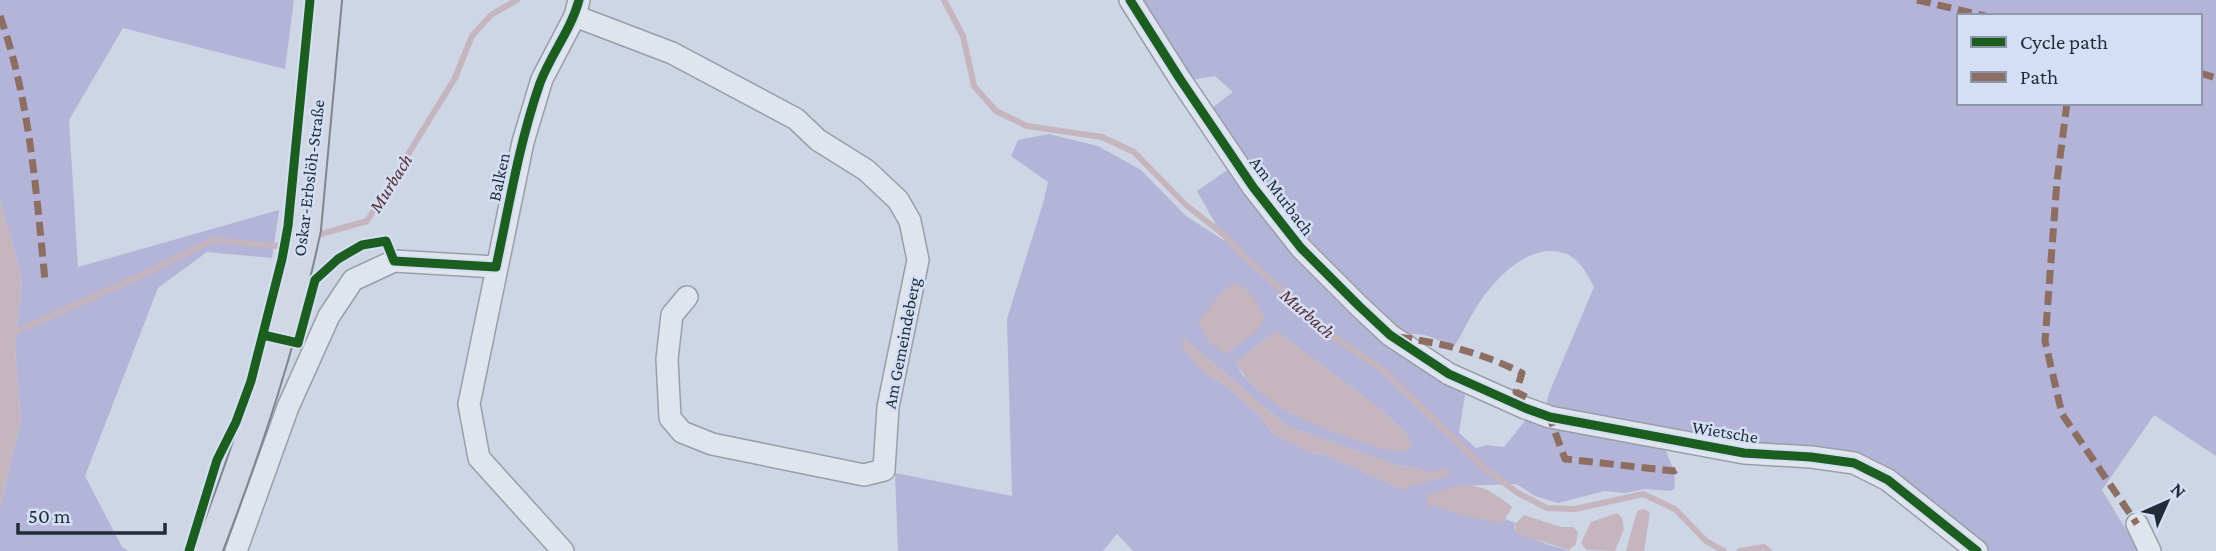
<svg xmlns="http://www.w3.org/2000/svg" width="2216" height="551" viewBox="0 0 2216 551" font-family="'Crimson Pro',serif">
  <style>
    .green { fill: #b3b4d7; fill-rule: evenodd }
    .water { fill: #c5b5bf }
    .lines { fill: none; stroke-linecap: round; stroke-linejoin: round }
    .stream { stroke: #c5b5bf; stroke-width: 6 }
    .minor-casing { stroke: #979faa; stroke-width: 24 }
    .major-casing { stroke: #7e858f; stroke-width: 30 }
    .minor { stroke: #dfe4ed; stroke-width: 21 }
    .major { stroke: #d1d8e4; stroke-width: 26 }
    .quiet { stroke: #8d6e63; stroke-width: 7; stroke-dasharray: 14 7; stroke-linecap: butt }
    .cycleway-casing { stroke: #d4dff5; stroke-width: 13 }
    .cycleway { stroke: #1b5e20; stroke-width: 9 }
    .labels { text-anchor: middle; stroke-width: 5; stroke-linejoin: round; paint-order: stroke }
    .street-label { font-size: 18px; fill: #1f2d39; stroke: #d4dff5 }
    .water-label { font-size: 19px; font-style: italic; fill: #582e33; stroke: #d4dff5 }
  </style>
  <rect width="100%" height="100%" fill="#ced6e5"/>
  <g class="green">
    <path d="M0,0h294l-9,69 -162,-41 -54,92 9,147 201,-57 -7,48 -65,-6 -49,36 -73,188 37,71 7,4h-129v-43l21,-88 -6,-72 7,-70 -22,-78z"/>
    <path d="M1127,0h1089v456l-62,-41 -52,75 37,61h-165l-125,-97 -47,-9h-44l-78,-16 -135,-20 4,-16 45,-106c-6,-12 -14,-27 -27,-33 -31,-12 -61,14 -79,37 -14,16 -23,38 -34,56 -25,-11 -33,-18 -60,-9l4,11 67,46 -6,38 17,15 11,-3 17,2 24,-30 135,27 11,27 1,17 -4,3 -26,-2 -21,4 -19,-2 -47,12 -23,-7 -19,-12 -57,2 44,37 2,-4 11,4 -2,6 32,15 25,7h-438l-16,-17 -14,17h-205l-3,-78 117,23 -5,-177 37,-119 4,-18 -37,-26 7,-16 31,-6 49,12 43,24 45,46 39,25 -28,-50 46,-32 -35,-48 25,-19 -18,-16 -24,4zM1959,16h241v87h-241zM1276,331l99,74 30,27 -113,-18 -32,-22 -18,-18 -6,-12zM1185,339l102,87 110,39 23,4 9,4 -28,16 -77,-35 -13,-1 -38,-19 -12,-17 -39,-34 -20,-12z"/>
  </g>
  <g class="water">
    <path d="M0,200l22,78 -7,70 6,72 -21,88z"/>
    <path d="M1235,283c16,7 23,19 29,35l-5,11 -33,25 -15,-10 -13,-22 23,-29z"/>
    <path d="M1276,331l99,74 30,27 7,11 -4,7c-21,3 -33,-4 -52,-10 -44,-15 -97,-35 -120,-78z"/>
    <path d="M1185,339l102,87 110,39 23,4 9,4 18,-5 2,8 -48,13 -77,-35 -13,-1 -38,-19 -12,-17 -39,-34 -20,-12 -21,-25z"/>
    <path d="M1462,485c22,0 34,9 50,22l-9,16 -34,-6 -42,-13v-10z"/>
    <path d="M1643,509l7,3 -6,39h-18l11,-40z"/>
    <path d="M1617,513l5,5 2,11 -9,22 -29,-1 -5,-7 10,-21z"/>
    <path d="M1524,515l37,12h12l5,5 -2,12 -7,6 -54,-17 1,-10z"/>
  </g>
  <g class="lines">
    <g class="stream">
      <path d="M944,0l19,36 11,50 22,25 31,15 75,11 32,15 52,53 38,30 21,22 89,80 49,33 102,99 33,24 29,15 28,1 68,-15 32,15 31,32 18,10"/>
      <path d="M314,236l53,-15 88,-143 17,-42 19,-21 26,-15"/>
      <path d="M0,339l142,-64 71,-35 63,6 21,-6"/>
      <path d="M1740,551l24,-4 5,4"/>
    </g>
    <g class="minor-casing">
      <g id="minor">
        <path d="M1130,0l50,79 73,108 48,61 58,58 31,29 59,39 76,34 25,9 194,36 67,4 43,6 34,17 89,71"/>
        <path d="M575,16l97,37 124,66 22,21 48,30 32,30 12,21 8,39 -30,147 -4,63 -20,5 -152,-31 -30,-12 -12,-14 -3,-59 5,-44 15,-18"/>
        <path d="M2137,524l13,27"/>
        <path d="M236,551l52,-144 41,-91 24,-36 41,-19 102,6"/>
        <path d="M563,551l-84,-93 -10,-54 54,-262 19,-63 33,-63 4,-16"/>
      </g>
    </g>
    <g class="major-casing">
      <path id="major" d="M208,551c41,-107 75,-209 99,-322l21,-229"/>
    </g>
    <use href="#minor" class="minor"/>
    <use href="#major" class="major"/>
    <g class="quiet">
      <path d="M1917,0l68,16"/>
      <path d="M0,16c30,84 36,175 45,264"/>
      <path d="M2200,73l16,5"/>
      <path d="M2067,103l-10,78 -12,160 17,73 75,110"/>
      <path d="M1398,337c44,6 85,16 124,36l-6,19 16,8"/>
      <path d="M1548,413l17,46 109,12 8,-4"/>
    </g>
    <g class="cycleway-casing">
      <g id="cycleway">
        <path d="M1130,0l50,79 73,108 48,61 58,58 31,29 59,39 76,34 25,9 194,36 67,4 43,6 34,17 89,71"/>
        <path d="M263,335l35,8 17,-63 23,-21 24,-14 24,-4 8,20 102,6c13,-61 23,-124 44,-184 11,-29 31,-53 39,-83"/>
        <path d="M189,551l28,-91 19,-38 15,-41 31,-122 6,-33 22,-226"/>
      </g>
    </g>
    <use href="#cycleway" class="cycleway"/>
  </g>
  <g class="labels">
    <g class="street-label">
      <text transform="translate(499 177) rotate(-78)" y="6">Balken</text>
      <text transform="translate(309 178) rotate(-83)" y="6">Oskar-Erbslöh-Straße</text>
      <text transform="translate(1282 196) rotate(53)" y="6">Am Murbach</text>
      <text transform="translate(902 343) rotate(-79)" y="6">Am Gemeindeberg</text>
      <text transform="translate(1725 432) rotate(9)" y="6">Wietsche</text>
    </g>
    <g class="water-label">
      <text transform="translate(390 183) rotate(-58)" y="7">Murbach</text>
      <text transform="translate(1308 313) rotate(41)" y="7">Murbach</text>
    </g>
  </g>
  <rect x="1957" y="14" width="245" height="91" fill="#d4dff5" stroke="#8c98aa" stroke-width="2"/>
  <rect x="1971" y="37" width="35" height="10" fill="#1b5e20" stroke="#8c98aa" stroke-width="2"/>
  <text x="2020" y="49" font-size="21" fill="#1f2d39">Cycle path</text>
  <rect x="1971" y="72" width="35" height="10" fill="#8d6e63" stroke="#8c98aa" stroke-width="2"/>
  <text x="2020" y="84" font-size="21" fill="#1f2d39">Path</text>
  <g transform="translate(2167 502) rotate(45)" stroke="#d4dff5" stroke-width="5" paint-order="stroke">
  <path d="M0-5L12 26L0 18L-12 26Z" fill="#1f2d39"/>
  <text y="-10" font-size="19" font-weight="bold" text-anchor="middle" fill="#1f2d39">N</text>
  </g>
  <path d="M18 523v10h147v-10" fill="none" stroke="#1f2d39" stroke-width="3.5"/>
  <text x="28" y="523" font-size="21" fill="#1f2d39" stroke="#d4dff5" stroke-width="5" paint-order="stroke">50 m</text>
</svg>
